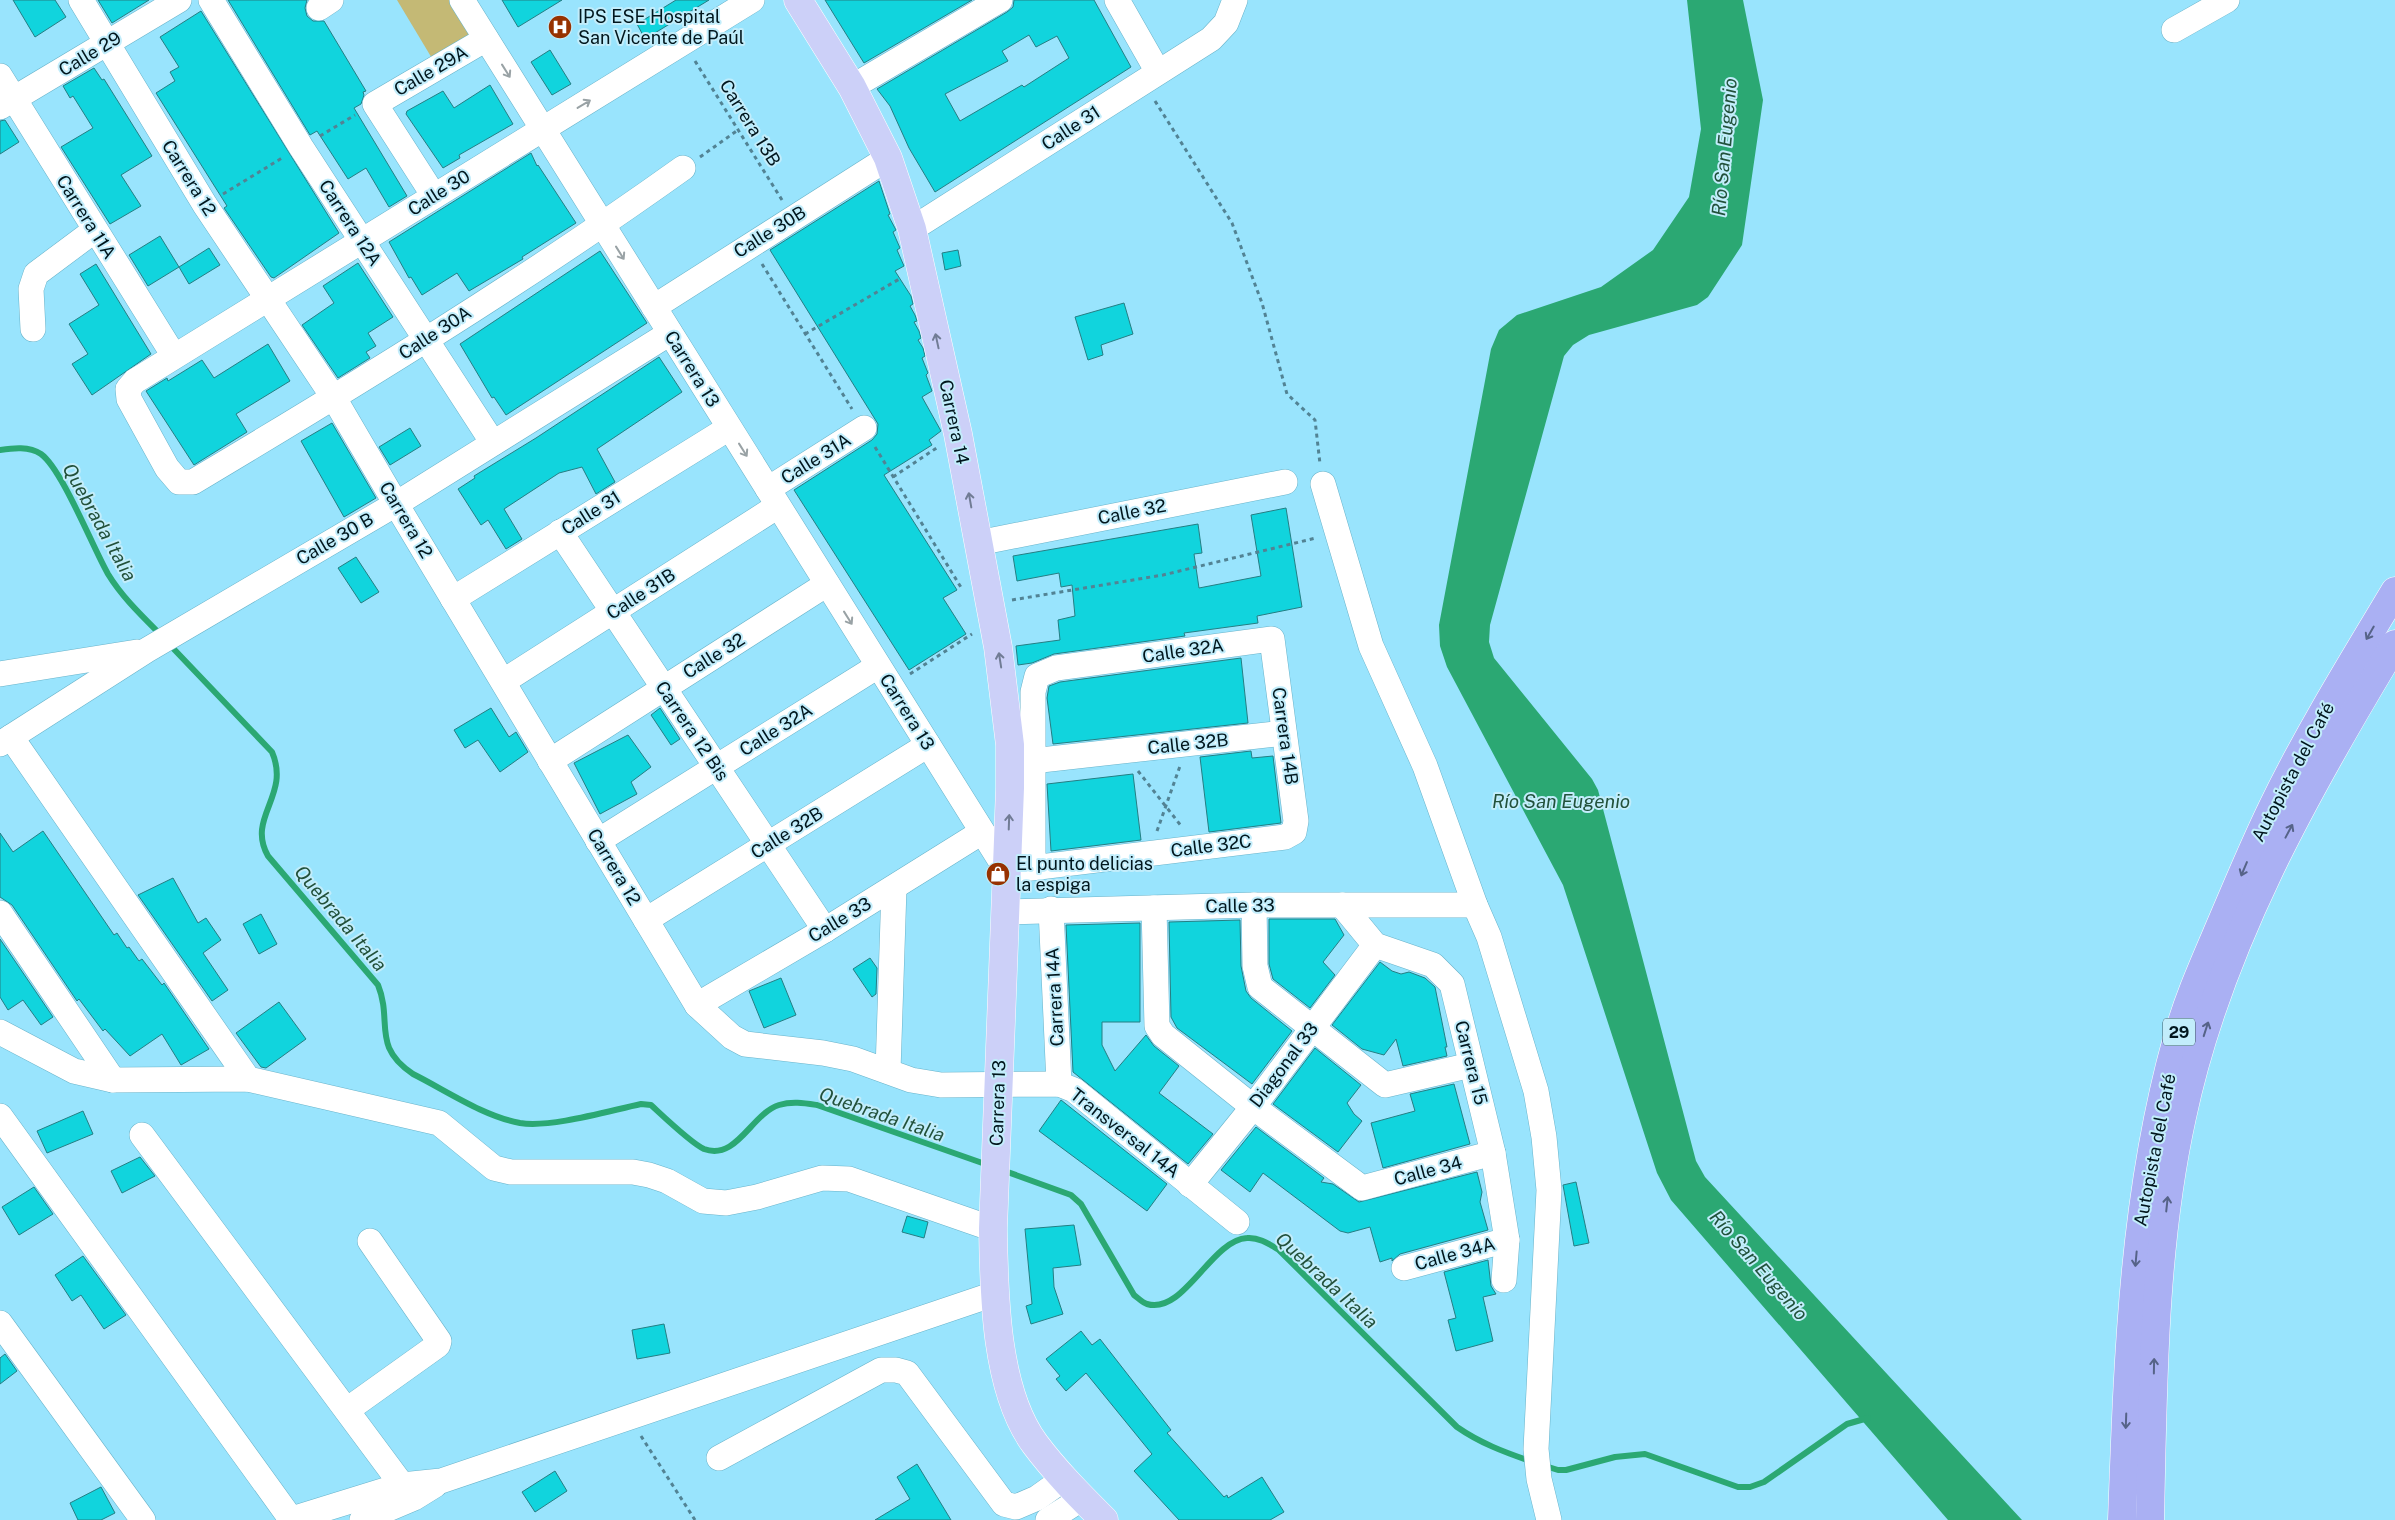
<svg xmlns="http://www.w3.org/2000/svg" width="2395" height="1520" viewBox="0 0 2395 1520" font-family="'Public Sans',sans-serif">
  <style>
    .green { fill: #c4b975 }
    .water { fill: #2ba873 }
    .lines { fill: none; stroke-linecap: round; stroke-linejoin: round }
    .stream { stroke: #2ba873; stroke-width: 6 }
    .building { fill: #11d4dd; stroke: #257e83; fill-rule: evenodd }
    .minor-casing { stroke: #68b3ca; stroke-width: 26 }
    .major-casing { stroke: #fff; stroke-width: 29 }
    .highway-casing { stroke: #fff; stroke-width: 29 }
    .path { stroke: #528394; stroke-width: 3; stroke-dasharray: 4 4; stroke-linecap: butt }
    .minor { stroke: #fff; stroke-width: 25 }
    .major { stroke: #ccd0f8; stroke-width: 28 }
    .highway { stroke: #aab0f3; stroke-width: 28 }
    .oneway { stroke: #99a2a5 }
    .oneway2 { stroke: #717c95 }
    .oneway3 { stroke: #566388 }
    .labels { text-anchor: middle; stroke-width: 4; stroke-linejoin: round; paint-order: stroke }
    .shield { fill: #c2edfb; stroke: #3b5660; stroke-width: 1 }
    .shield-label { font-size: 16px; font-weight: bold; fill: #01161d }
    .poi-label { font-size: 18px; fill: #01161d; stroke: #c2edfb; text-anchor: start }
    .street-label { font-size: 18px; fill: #01161d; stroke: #c2edfb }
    .water-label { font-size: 19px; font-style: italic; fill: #22513b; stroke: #c2edfb }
  </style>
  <rect width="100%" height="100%" fill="#99e4fd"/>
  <path class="green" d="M397,0h53l20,34 -37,26z"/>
  <path class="water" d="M1687,0h56l20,100 -21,145 -34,52 -11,8 -108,30 -16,10 -9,11 -74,269 -1,17 5,16 98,121 6,11 98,371 9,16 317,343h-74l-277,-320 -14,-27 -94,-288 -116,-218 -7,-21 -1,-21 52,-276 8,-19 18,-15 84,-28 52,-37 36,-53 12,-68z"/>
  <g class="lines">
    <g class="stream">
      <path d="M0,450c13,-2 29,-4 41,4 21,15 52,94 67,120 14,23 34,42 53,61"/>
      <path d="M169,644l103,108c19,44 -26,65 -4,104l110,129c15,37 -7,61 35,89 34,17 70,42 107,49 31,5 88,-12 121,-19l10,1c12,11 40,38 53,44 33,12 47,-35 75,-44 13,-4 25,-2 38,0l171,60"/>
      <path d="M1002,1170l69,25 10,9 53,91c4,3 9,8 13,9 37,11 64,-64 100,-66 12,-1 22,6 32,12l178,177c23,16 47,25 73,34"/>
      <path d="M1542,1465l16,5h8l49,-13 30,-3 93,33h12l14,-5 83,-58 21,-6"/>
    </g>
  </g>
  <g class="building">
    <path d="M13,0h42l11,17 -31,20z"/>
    <path d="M98,0h51l-37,23z"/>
    <path d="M228,0h79l-2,8 2,8 6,5h11l42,70 -3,1 1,3 -3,9 -7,4 53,88 -18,11 -23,-39 -18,11 -31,-48 -7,4z"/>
    <path d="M502,0h60l-44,27z"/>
    <path d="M676,0h33l-64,39 -8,-15z"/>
    <path d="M825,0h147l-108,63z"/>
    <path d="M1014,0h80l37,67 -196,125 -26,-44 -19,-42 -13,-17 130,-77 6,-5zM1029,35l7,12 21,-11 12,22 -45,29 -2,-2 -62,36 -15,-27 63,-33 -6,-10z"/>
    <path d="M201,11l138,222 -65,45 -3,-1 -47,-69 3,-2 -71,-113 19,-12 -5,-9 9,-5 -19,-30z"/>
    <path d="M550,50l21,34 -19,11 -21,-33z"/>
    <path d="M94,68l8,12 2,-1 48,77 -31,19 20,31 -31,18 -49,-77 32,-19 -20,-32 -3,2 -7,-12z"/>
    <path d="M490,85l23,39 -54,31 1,3 -17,10 -37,-54 1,-3 36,-20 11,17z"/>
    <path d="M5,120l14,22 -19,12v-33z"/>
    <path d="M531,153l6,13 1,-1 38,58 -54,34 1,2 -54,32 -12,-18 -35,22 -11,-18 -2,1 -20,-36z"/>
    <path d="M879,181l11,33 -2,1 8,15 -3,2 7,16 -3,2 7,16 -9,5 16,25 2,8 -3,2 5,9 2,6 -3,1 5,9 2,7 -3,2 5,8 2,8 -3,2 6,15 -2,2 6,16 -10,6 19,34 -12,9 3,5 -48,30 73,115 -14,8 23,36 -57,36 -115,-180 78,-50 5,-6 1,-10 -108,-174z"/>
    <path d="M160,236l19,31 30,-19 11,17 -31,19 -10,-17 -31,19 -19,-31z"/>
    <path d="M958,250l3,16 -16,4 -3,-17z"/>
    <path d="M600,251l47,72 -141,92 -12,-18 -2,1 -32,-54z"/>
    <path d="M358,263l35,54 -25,16 8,13 -10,6 4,6 -32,20 -36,-53 32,-22 -11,-17z"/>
    <path d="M96,264l55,90 -59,41 -20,-31 16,-10 -19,-30 30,-19 -19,-31z"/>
    <path d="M1124,303l9,31 -32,11 2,10 -15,5 -13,-43z"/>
    <path d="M268,344l22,37 -54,33 11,18 -53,33 -48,-74 21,-13 1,3 34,-21 12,18z"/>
    <path d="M659,357l23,35 -85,57 18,33 -19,12 -14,-27 -23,6 -55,36 18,30 -16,10 -18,-29 -7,5 -23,-36 17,-11 -1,-2 62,-38z"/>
    <path d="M332,423l44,75 -32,19 -43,-76z"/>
    <path d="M410,428l11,18 -31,19 -11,-18z"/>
    <path d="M1286,508l16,99 -45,9 1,7 -74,10 1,3 -131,18 -22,9 -14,2 -2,-19 44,-6 -2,-20 17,-4 -3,-31 -11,2 -2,-14 -42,8 -4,-25 185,-32 4,29 -8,1 5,34 62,-12 -10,-61z"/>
    <path d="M356,557l23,35 -18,11 -23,-35z"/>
    <path d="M1241,658l7,65 -195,21 -6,-46 2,-12 11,-4z"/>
    <path d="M491,708l18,29 7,-5 12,20 -28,20 -22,-32 -13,8 -11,-18z"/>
    <path d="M660,708l20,31 -9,6 -20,-30z"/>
    <path d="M628,735l23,32 -20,15 6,12 -37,20 -26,-51z"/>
    <path d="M1251,751l1,7 21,-2 8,67 -72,9 -9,-75z"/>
    <path d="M1133,774l8,66 -90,11 -4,-67z"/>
    <path d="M43,831l71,104 3,-2 10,15 2,-1 10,14 3,-2 20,26 2,-2 45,66 -28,16 -19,-31 -32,22 -25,-27 -2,2 -24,-32 -2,2 -65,-96 -12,-8v-64l13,19z"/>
    <path d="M173,878l25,45 8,-5 15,22 -18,13 25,37 -16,11 -74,-106z"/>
    <path d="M261,914l16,30 -18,10 -16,-30z"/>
    <path d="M1269,919h66l9,16 -21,27 12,13 -25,33 -37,-29 -4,-15z"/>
    <path d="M1240,920l1,46 5,25 5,7 41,33 -40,53 -75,-56 -6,-11 -2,-95z"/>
    <path d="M1140,923v99h-38v23l13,26 31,-36 8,11 25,20 -20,27 54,41 -25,30 -115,-92 -7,-147z"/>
    <path d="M0,939l53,78 -12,8 -18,-25 -15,10 -8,-13z"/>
    <path d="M870,958l7,10 -1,26 -4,3 -19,-28z"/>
    <path d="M1380,962l12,9 9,3 8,-2 16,6 10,9 12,60h-2l2,9 -44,10 -7,-27 -12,16 -22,-6 -30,-24z"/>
    <path d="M781,978l15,37 -32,13 -15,-37z"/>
    <path d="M279,1002l27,37 -40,29 -5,-1 -25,-34z"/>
    <path d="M1315,1048l46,37 -14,18 7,11 8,7 -24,31 -65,-48z"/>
    <path d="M1454,1084l16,60 -87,24 -12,-45 44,-12 -5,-17z"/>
    <path d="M1061,1100l106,84 -20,27 -108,-80z"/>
    <path d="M83,1111l10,23 -46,19 -10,-22z"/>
    <path d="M1256,1127l68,51 -3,4 12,2 26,18 118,-30 5,20 -2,10 8,28 -88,24 -8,7v-3l-12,4 -10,-35 -22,6 -8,-2 -77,-58 -13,19 -29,-22z"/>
    <path d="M140,1157l15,19 -33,17 -11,-22z"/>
    <path d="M1576,1182l13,61 -15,3 -11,-61z"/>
    <path d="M34,1187l19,27 -34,21 -17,-28z"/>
    <path d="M907,1216l21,6 -4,16 -22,-6z"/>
    <path d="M1074,1225l7,40 -28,3 1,19 9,27 -32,10 -5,-18 6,-2 -7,-75z"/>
    <path d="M83,1256l43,59 -22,14 -23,-34 -9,6 -17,-26z"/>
    <path d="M1488,1260l3,26 5,8 -13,3 10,44 -37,10 -8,-31 8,-2 -12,-46z"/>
    <path d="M664,1324l6,29 -33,6 -5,-29z"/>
    <path d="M1081,1331l11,14 8,-6 71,91 -4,3 57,64 3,-2 1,3 34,-21 22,35 -14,8h-91l-45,-49 18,-17 -66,-81 -20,18 -10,-12 4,-3 -14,-17z"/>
    <path d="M5,1354l12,17 -17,13v-26z"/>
    <path d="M917,1464l34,56h-76l35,-21 -13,-22z"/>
    <path d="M555,1471l12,20 -32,21 -13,-20z"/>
    <path d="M101,1487l14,26 -14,7h-23l-8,-17z"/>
  </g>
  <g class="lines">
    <g class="minor-casing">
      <g id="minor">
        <path d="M81,0l124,205 129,193 62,106 301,501 35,32 13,7 78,9 30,6 58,21 30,5 118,-1 15,6 163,132"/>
        <path d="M211,0l90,147 192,296"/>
        <path d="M462,0l545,871 278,-34 9,-5 2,-11 -24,-182 -216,29 -19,8 -4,16v175"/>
        <path d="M1117,0l41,72"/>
        <path d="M319,8l12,-8"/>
        <path d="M2174,30l53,-30"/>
        <path d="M0,76l174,280"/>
        <path d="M852,87l148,-87"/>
        <path d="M0,107l179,-107"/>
        <path d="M683,168c-158,113 -324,215 -490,314h-14l-12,-14 -38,-69 -1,-10 7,-8 617,-381"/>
        <path d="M434,196l-59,-92 111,-65"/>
        <path d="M912,229l299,-190 15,-16 9,-23"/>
        <path d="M654,307l234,-149"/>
        <path d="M33,329l-2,-40 5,-15 59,-44"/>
        <path d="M1323,484l48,162 54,120 50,139 14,32 47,154 8,46 5,53 -13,259 3,30 10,41"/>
        <path d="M768,489l96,-61"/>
        <path d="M560,532l265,398"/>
        <path d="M978,543l307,-61"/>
        <path d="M453,599l276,-171"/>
        <path d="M0,674l137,-22"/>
        <path d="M504,681l274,-175"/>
        <path d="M11,737l237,342"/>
        <path d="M0,744l147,-94 249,-146 274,-171"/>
        <path d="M550,761l277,-177"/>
        <path d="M1032,761l252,-28"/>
        <path d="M598,841l280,-175"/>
        <path d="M1254,905l1,61 5,21 125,98 86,-20"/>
        <path d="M1342,905l33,40 58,20 19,19 41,169 14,87 -3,40"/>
        <path d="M1154,908l3,118 6,9 90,72 109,81 131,-35"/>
        <path d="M1051,909l8,175"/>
        <path d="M1006,912l248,-7h221"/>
        <path d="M0,913l113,167"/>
        <path d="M646,920l282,-175"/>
        <path d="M697,1005l128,-75 157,-98"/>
        <path d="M0,1032l74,39 39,9 135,-1 191,44 55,45 17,4h122l16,3 18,6 36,20 23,2 31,-6 65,-19 27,1 144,50"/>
        <path d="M888,1071l6,-183"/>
        <path d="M0,1116l291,403"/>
        <path d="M142,1135l260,350"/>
        <path d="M1190,1185l63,-78 122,-162"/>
        <path d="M1404,1268l103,-28"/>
        <path d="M0,1323l143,197"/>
        <path d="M347,1410l91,-65 1,-4 -69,-100"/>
        <path d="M719,1458l162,-88h15l11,3 97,131 12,3 21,-9 28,-20"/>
        <path d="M289,1520l113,-35 39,-4 553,-187"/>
        <path d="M362,1520l52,-22 21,-13"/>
        <path d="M1048,1520l35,-22"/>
      </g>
    </g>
    <g class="major-casing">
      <path id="major" d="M798,0l54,87 36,71 24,71 46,205 40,213 12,98v43l-17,441c1,64 2,161 42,215 20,27 45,52 69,76"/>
    </g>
    <g class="highway-casing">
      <g id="highway">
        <path d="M2122,1520c6,-162 11,-324 55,-481 11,-41 29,-80 46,-120 16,-38 32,-76 50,-113 36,-74 80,-145 122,-215"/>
        <path d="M2150,1520c3,-134 3,-271 32,-403 36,-170 124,-326 213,-473"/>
      </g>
    </g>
    <g class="path">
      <path d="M695,61l87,139"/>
      <path d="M1155,101l77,122 30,80 25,91 28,26 5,44"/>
      <path d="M320,136l35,-21"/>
      <path d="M700,157l38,-27"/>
      <path d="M223,194l59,-36"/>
      <path d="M762,264l90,145"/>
      <path d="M805,334l96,-56"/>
      <path d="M875,447l87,142"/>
      <path d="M893,477l45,-30"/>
      <path d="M1012,600l151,-25 153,-37"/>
      <path d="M910,674l62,-40"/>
      <path d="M1138,771l44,56"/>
      <path d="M1157,831l23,-65"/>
      <path d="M641,1436l54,84"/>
    </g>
    <use href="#minor" class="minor"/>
    <use href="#major" class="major"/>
    <use href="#highway" class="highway"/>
  </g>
  <defs><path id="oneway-shaft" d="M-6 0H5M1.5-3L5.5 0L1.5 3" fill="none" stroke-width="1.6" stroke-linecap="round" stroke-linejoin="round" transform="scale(1.25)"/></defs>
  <g class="oneway">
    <use href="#oneway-shaft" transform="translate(506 71) rotate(58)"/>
    <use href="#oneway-shaft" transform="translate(584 104) rotate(-31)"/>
    <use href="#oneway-shaft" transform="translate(620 253) rotate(58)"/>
    <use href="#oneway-shaft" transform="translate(743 450) rotate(58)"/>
    <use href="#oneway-shaft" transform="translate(848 618) rotate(58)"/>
  </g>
  <g class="oneway2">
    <use href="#oneway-shaft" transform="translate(937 341) rotate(-102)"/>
    <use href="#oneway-shaft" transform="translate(970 500) rotate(-100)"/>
    <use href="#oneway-shaft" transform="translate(1000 660) rotate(-99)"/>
    <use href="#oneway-shaft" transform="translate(1009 822) rotate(-88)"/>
  </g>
  <g class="oneway3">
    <use href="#oneway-shaft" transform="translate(2370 633) rotate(120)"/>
    <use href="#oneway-shaft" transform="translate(2289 831) rotate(-62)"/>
    <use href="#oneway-shaft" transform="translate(2244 869) rotate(113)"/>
    <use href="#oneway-shaft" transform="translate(2206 1029) rotate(-72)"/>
    <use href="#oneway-shaft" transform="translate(2167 1204) rotate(-84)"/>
    <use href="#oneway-shaft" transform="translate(2136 1259) rotate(95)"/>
    <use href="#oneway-shaft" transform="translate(2154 1366) rotate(-89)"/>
    <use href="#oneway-shaft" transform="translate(2126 1421) rotate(92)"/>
  </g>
  <defs>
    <g id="hospital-disc" transform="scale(1.25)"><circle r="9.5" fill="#973200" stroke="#c2edfb"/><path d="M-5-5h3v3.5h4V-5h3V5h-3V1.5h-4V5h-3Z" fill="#fff"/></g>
    <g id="shop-disc" transform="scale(1.25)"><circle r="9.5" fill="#973200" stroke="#c2edfb"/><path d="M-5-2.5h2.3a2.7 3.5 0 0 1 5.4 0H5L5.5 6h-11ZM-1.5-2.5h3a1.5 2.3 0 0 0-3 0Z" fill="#fff"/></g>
  </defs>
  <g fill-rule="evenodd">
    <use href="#hospital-disc" x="560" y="27"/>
    <use href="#shop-disc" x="998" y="874"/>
  </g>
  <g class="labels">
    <rect class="shield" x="2163" y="1018.5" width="32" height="27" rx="4"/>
    <g class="shield-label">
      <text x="2179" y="1038">29</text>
    </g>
    <g class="poi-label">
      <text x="578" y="23">IPS ESE Hospital<tspan x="578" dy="21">San Vicente de Paúl</tspan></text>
      <text x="1016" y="870">El punto delicias<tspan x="1016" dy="21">la espiga</tspan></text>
    </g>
    <g class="street-label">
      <text transform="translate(90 54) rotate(-31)" y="6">Calle 29</text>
      <text transform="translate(431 71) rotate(-30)" y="6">Calle 29A</text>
      <text transform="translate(750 123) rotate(58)" y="6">Carrera 13B</text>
      <text transform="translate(1071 128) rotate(-33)" y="6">Calle 31</text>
      <text transform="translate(189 178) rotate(58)" y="6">Carrera 12</text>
      <text transform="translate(439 193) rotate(-32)" y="6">Calle 30</text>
      <text transform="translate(86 217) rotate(58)" y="6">Carrera 11A</text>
      <text transform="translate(350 223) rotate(57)" y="6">Carrera 12A</text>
      <text transform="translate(770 232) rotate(-32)" y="6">Calle 30B</text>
      <text transform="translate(435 333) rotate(-33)" y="6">Calle 30A</text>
      <text transform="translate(692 369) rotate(58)" y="6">Carrera 13</text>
      <text transform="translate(954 422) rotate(78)" y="6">Carrera 14</text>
      <text transform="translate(816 459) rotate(-32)" y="6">Calle 31A</text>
      <text transform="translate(1132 512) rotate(-11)" y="6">Calle 32</text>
      <text transform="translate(591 513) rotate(-32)" y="6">Calle 31</text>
      <text transform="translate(406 520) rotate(59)" y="6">Carrera 12</text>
      <text transform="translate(335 539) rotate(-30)" y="6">Calle 30 B</text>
      <text transform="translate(641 594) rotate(-33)" y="6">Calle 31B</text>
      <text transform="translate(1183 651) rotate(-8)" y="6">Calle 32A</text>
      <text transform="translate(714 656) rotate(-32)" y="6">Calle 32</text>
      <text transform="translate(907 712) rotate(58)" y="6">Carrera 13</text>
      <text transform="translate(776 730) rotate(-32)" y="6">Calle 32A</text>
      <text transform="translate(692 731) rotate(56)" y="6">Carrera 12 Bis</text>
      <text transform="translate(1285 736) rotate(82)" y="6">Carrera 14B</text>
      <text transform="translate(1188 744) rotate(-6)" y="6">Calle 32B</text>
      <text transform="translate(2293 772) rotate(-62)" y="6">Autopista del Café</text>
      <text transform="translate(787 833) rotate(-32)" y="6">Calle 32B</text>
      <text transform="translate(1211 846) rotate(-7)" y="6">Calle 32C</text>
      <text transform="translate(614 867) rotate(59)" y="6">Carrera 12</text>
      <text transform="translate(1240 906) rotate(-1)" y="6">Calle 33</text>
      <text transform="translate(840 920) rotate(-31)" y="6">Calle 33</text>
      <text transform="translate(1055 997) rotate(-93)" y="6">Carrera 14A</text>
      <text transform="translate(1471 1063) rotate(76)" y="6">Carrera 15</text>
      <text transform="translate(1284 1065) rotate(-53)" y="6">Diagonal 33</text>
      <text transform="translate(998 1103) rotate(-88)" y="6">Carrera 13</text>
      <text transform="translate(1125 1133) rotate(38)" y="6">Transversal 14A</text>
      <text transform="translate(2155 1150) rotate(-79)" y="6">Autopista del Café</text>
      <text transform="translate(1428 1171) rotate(-15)" y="6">Calle 34</text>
      <text transform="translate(1455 1254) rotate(-15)" y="6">Calle 34A</text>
    </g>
    <g class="water-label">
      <text transform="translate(1724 147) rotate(-85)" y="7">Río San Eugenio</text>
      <text transform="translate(100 522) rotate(61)" y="7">Quebrada Italia</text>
      <text x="1561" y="808">Río San Eugenio</text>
      <text transform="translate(341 918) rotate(50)" y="7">Quebrada Italia</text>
      <text transform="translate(882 1114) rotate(19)" y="7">Quebrada Italia</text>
      <text transform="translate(1759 1265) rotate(49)" y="7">Río San Eugenio</text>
      <text transform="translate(1327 1280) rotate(43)" y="7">Quebrada Italia</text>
    </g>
  </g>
</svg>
